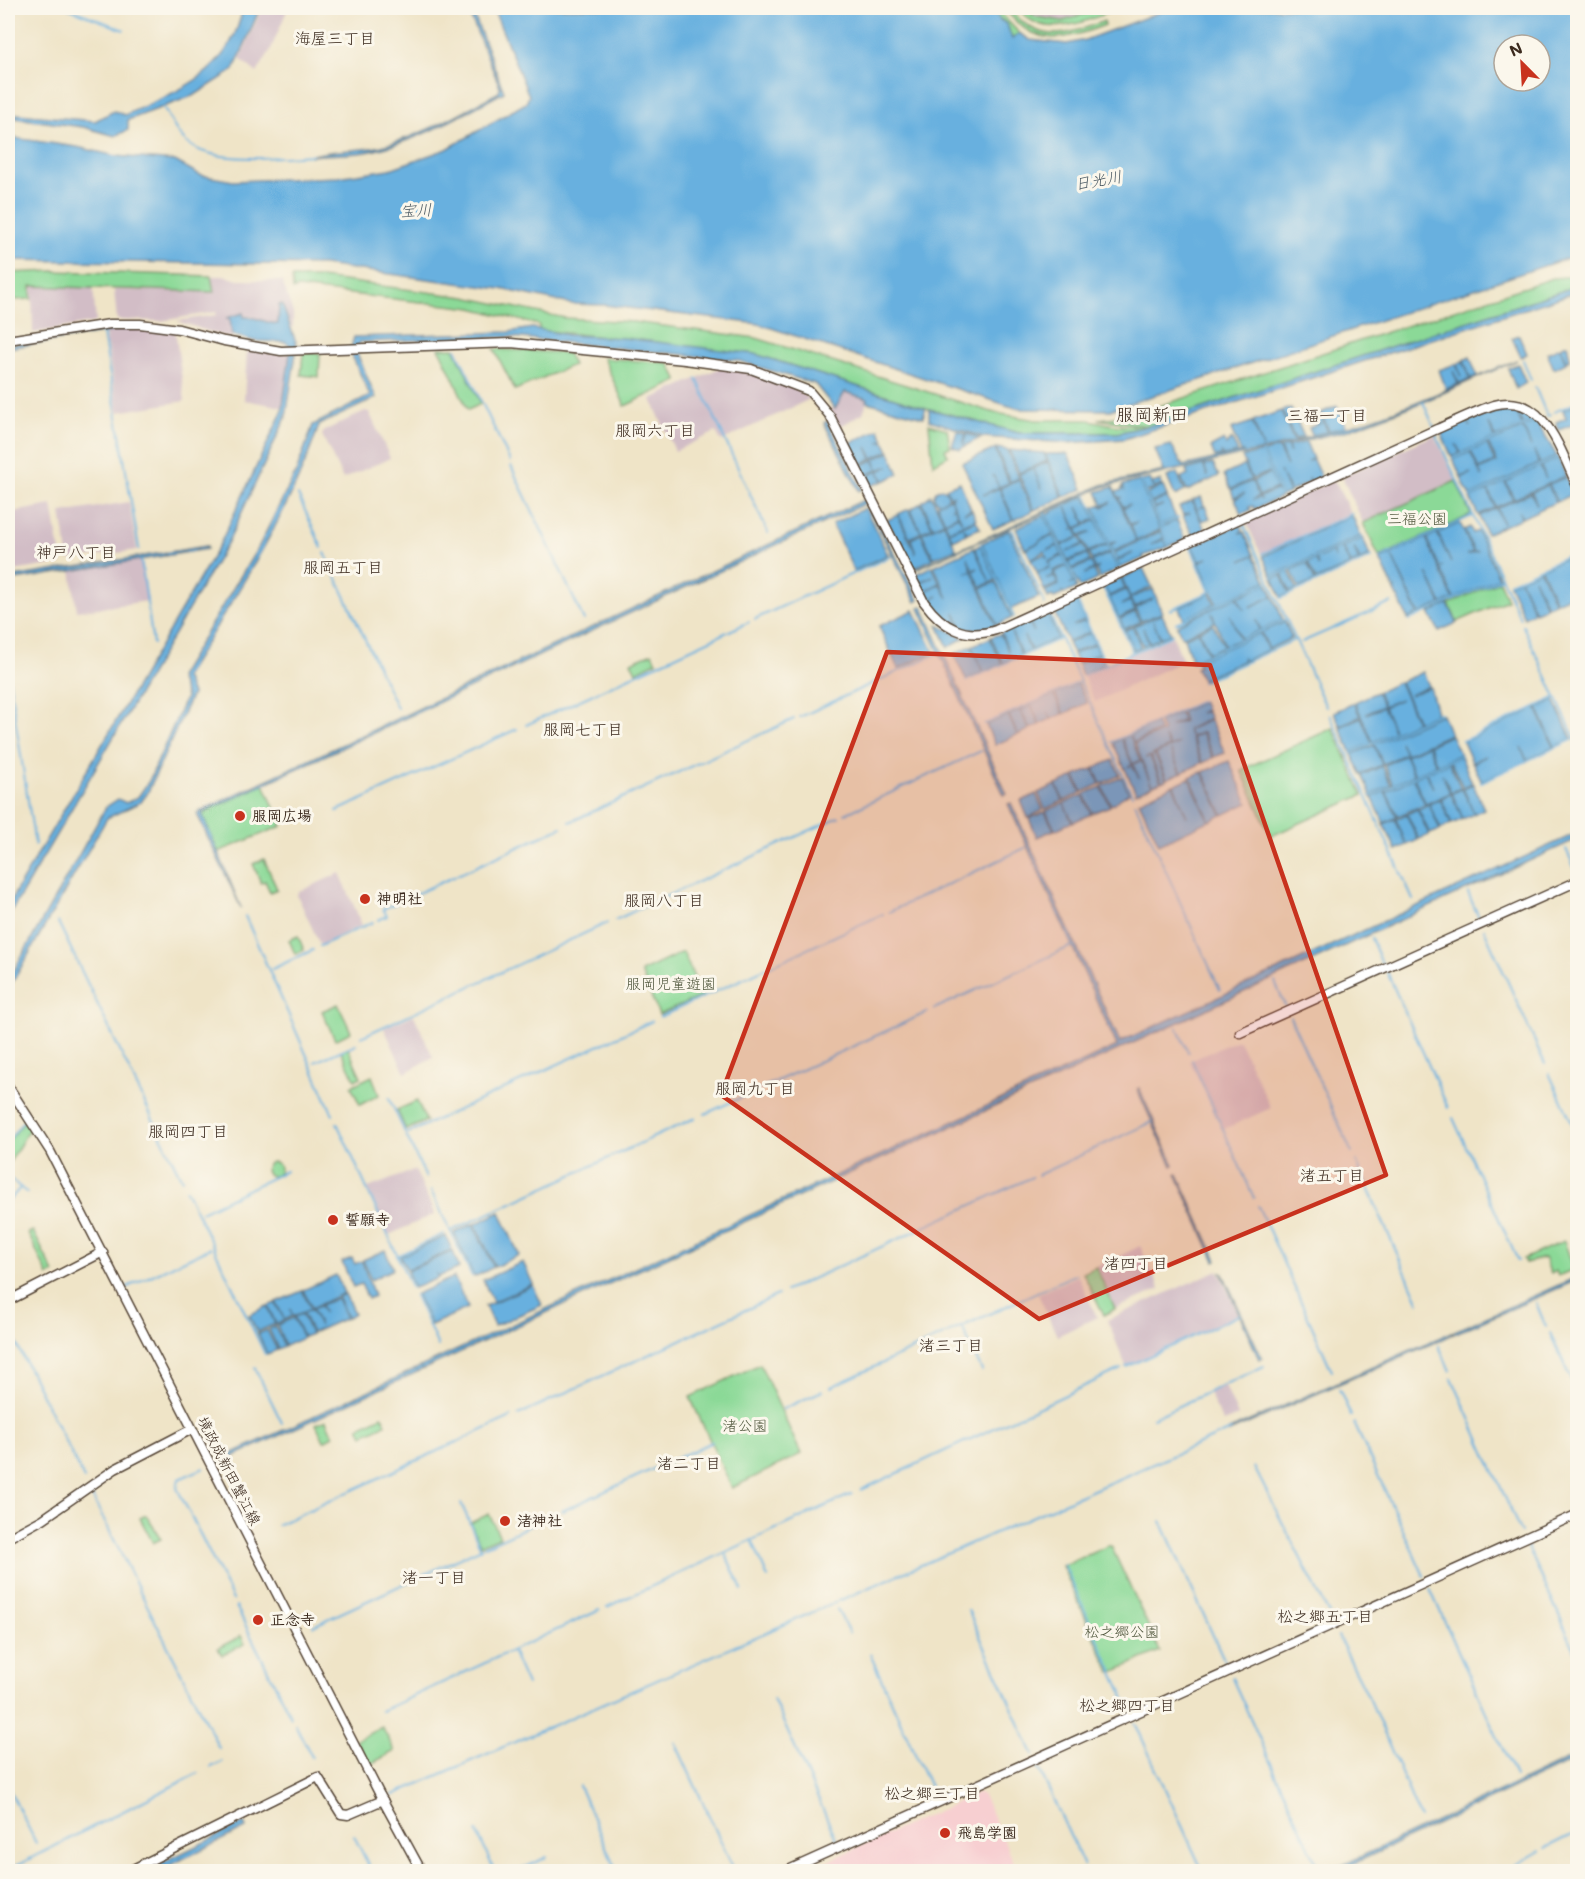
<svg xmlns="http://www.w3.org/2000/svg" width="1585" height="1879" viewBox="0 0 1585 1879" font-family="Mali,'Klee One',sans-serif">
  <style>
    .built { fill: #f7cfd1 }
    .industrial { fill: #d2bdc6 }
    .green { fill: #8bd997; stroke: #63825a; stroke-width: 1.5 }
    .water { fill: #68b0df; stroke: #526d7e; stroke-width: 1.5; fill-rule: evenodd }
    .lines { fill: none; stroke-linecap: round; stroke-linejoin: round }
    .stream { stroke: #68b0df; stroke-width: 2 }
    .secondary-casing { stroke: #564637; stroke-width: 11 }
    .secondary { stroke: #fff; stroke-width: 8 }
    .marked { fill: #c8321e; fill-opacity: 0.2; stroke: #c8321e; stroke-width: 4.5; stroke-linejoin: round }
    .poi-dot { fill: #c8321e; stroke: #fbf7ec; stroke-width: 2 }
    .labels { text-anchor: middle; stroke-width: 6; stroke-linejoin: round; paint-order: stroke }
    .park-label { font-size: 15px; fill: #4f563c; stroke: #fbf7ec }
    .poi-label { font-size: 15px; font-weight: bold; fill: #3b2a1e; stroke: #fbf7ec; text-anchor: start }
    .street-label { font-size: 15px; fill: #3b2a1e; stroke: #fbf7ec }
    .neighbourhood-label { font-size: 16px; fill: #3b2a1e; stroke: #fbf7ec }
    .water-label { font-size: 16px; font-style: italic; fill: #4b5962; stroke: #fbf7ec }
    .quarter-label { font-size: 18px; fill: #3b2a1e; stroke: #fbf7ec }
  </style>
  <rect width="100%" height="100%" fill="#fbf7ec"/>
  <filter id="ink" filterUnits="userSpaceOnUse"><feTurbulence type="fractalNoise" baseFrequency=".0167" numOctaves="2"/><feDisplacementMap in="SourceGraphic" scale="12" xChannelSelector="R" yChannelSelector="G"/><feConvolveMatrix kernelMatrix="1 2 1 2 8 2 1 2 1" color-interpolation-filters="sRGB"/></filter>
  <filter id="wash" filterUnits="userSpaceOnUse"><feTurbulence type="fractalNoise" baseFrequency=".008" numOctaves="4" result="noise"/><feDisplacementMap in="SourceGraphic" scale="24" xChannelSelector="R" yChannelSelector="G"/><feGaussianBlur stdDeviation="1.35" result="paint"/><feColorMatrix in="noise" values="0 0 0 0 0 0 0 0 0 0 0 0 0 0 0 0 0 1.4 0 .05"/><feComposite in="paint" operator="in"/></filter>
  <g filter="url(#wash)">
    <rect width="100%" height="100%" fill="#efe4c7"/>
    <path class="built" d="M978,1793l5,2 35,76h-213z"/>
    <g class="industrial">
      <path d="M262,8h26l-18,43 -13,22 -17,-14z"/>
      <path d="M1024,8h79l-40,13 -27,-4z"/>
      <path d="M211,276h15l12,4 44,1 11,32v16l-11,-25 -3,1 -1,19 -14,-1 -13,-7 -17,1 -4,3 2,19 -55,-18 39,-6v-3l-55,9 -44,-1 -3,-30 99,2z"/>
      <path d="M32,286l61,1 3,35 -63,11z"/>
      <path d="M8,303h5v33l-5,1z"/>
      <path d="M139,327l36,3 10,71 -67,11 -13,-80z"/>
      <path d="M247,350l43,4 -7,53 -39,-7z"/>
      <path d="M722,367l28,5 45,16 15,11 -89,42 -5,-9 -41,19 -24,-52z"/>
      <path d="M845,391l23,8 -5,14 -24,14 -10,-19 6,1 8,-13 -2,-3z"/>
      <path d="M365,411l4,1 21,46 -47,21 -21,-44 2,-4z"/>
      <path d="M1434,435l22,46 -93,42 -20,-44 1,-3z"/>
      <path d="M1334,480l17,33 -90,41 -15,-33z"/>
      <path d="M129,502l8,48 -68,10 -8,-47z"/>
      <path d="M52,505l10,58 -54,9v-59z"/>
      <path d="M141,559l7,42 -71,10 -6,-41z"/>
      <path d="M1173,636l10,25 -88,41 -12,-26z"/>
      <path d="M340,873l22,52 -42,20 -23,-50 1,-3z"/>
      <path d="M414,1015l19,42 -28,16 -21,-45z"/>
      <path d="M1235,1041h4l32,67 -49,22 -32,-69z"/>
      <path d="M415,1170l20,44 -46,21 -21,-47z"/>
      <path d="M1140,1246l20,43 -45,20 -19,-42z"/>
      <path d="M1218,1270l20,44 -112,52 -19,-46z"/>
      <path d="M1078,1276l19,41 -40,19 -19,-42z"/>
      <path d="M1225,1386l13,30 -15,6 -14,-29z"/>
    </g>
    <g class="green">
      <path d="M992,8h4l23,25 -7,7 -5,-16 -12,-9z"/>
      <path d="M1004,8h6c27,37 56,28 94,13l1,4c-42,16 -71,23 -101,-17z"/>
      <path d="M1018,8h6l12,9 27,4 40,-13h18c-33,12 -78,35 -103,0z"/>
      <path d="M54,271l157,5 3,16 -183,-6v13l-17,1 -1,-14h-5v-13z"/>
      <path d="M1577,276v10l-429,140 -50,-7 31,-3 424,-138z"/>
      <path d="M292,278h29l144,19 100,21 68,4 123,16 239,75 41,7h53l29,6 22,-1 2,2 -25,6h-98l-93,-25 -171,-54 -216,-24v-5l-67,-17 -174,-20 -5,2z"/>
      <path d="M439,348h15l27,56 -13,6z"/>
      <path d="M494,349l73,4 6,12 -58,25z"/>
      <path d="M303,353h17l-1,24 -18,-2z"/>
      <path d="M603,358l66,5 9,18 -53,25z"/>
      <path d="M929,424l18,5 3,18 -5,2 3,7 -15,8z"/>
      <path d="M1456,481l15,34 -92,42 -16,-34z"/>
      <path d="M1499,581l8,19 -50,22 -8,-18z"/>
      <path d="M652,653l4,9 -20,10 -5,-10z"/>
      <path d="M1333,728l30,67 -92,41 -30,-66z"/>
      <path d="M264,784l18,42 -64,26 -17,-38z"/>
      <path d="M264,859l13,30 -7,3 -5,-11 -4,2 -8,-19z"/>
      <path d="M298,936l6,14 -9,4 -6,-14z"/>
      <path d="M683,952l19,44 -43,19 -18,-43z"/>
      <path d="M338,1004l13,28 -16,8 -13,-29z"/>
      <path d="M348,1048l13,29 -6,3 -14,-29z"/>
      <path d="M372,1076l7,19 -19,10 -9,-19z"/>
      <path d="M417,1101l9,20 -20,9 -9,-20z"/>
      <path d="M25,1120l5,8 -22,37v-23z"/>
      <circle cx="273" cy="1169" r="7"/>
      <path d="M33,1231l21,42 -6,3 -20,-43z"/>
      <path d="M1564,1241l10,28 -16,7 -2,-5 -5,3 -7,-16 -19,5 -2,-4z"/>
      <path d="M1096,1267l19,42 -11,6 -21,-42z"/>
      <path d="M760,1364l41,90 -69,34 -42,-91z"/>
      <path d="M382,1416l4,8 -23,11 -4,-8z"/>
      <path d="M326,1420l7,16 -9,5 -8,-17z"/>
      <path d="M489,1514l11,23 -19,8 -11,-22z"/>
      <path d="M146,1515l15,24 -8,4 -13,-25z"/>
      <path d="M1108,1546h3l49,105 -49,22 -49,-107z"/>
      <path d="M241,1636l4,8 -23,11 -4,-7z"/>
      <path d="M382,1727l13,24 -26,14 -13,-25z"/>
    </g>
    <g class="water">
      <path d="M243,8h17l-26,62 -39,25 -67,25v10l-13,6 -32,-9 -75,-10v-3h10l77,7 19,-10 11,4c55,-26 104,-39 118,-107z"/>
      <path d="M467,8l5,2 32,82c-43,23 -85,49 -133,59 -19,4 -40,3 -60,5 10,-6 54,-5 71,-10 42,-11 80,-34 117,-54l1,-5z"/>
      <path d="M493,8h499l8,12 7,4 5,15 7,-6 11,7 37,4 18,-4 86,-32h406v247l-467,155 -87,-1 -14,-3 -250,-82 -155,-19 -33,-1 -70,-15 -178,-24 -315,-5v-123l69,10 39,9 59,5 25,14 33,6 105,-4 52,-8 57,-20 79,-46 3,-7zM1504,45h36v36h-36z"/>
      <path d="M1577,286v6l-453,147 -57,4 -84,-6 -54,-17v-11l90,24h98l31,-7z"/>
      <path d="M282,304l15,41 -11,72 -58,125 -220,375v-10l8,-16 204,-347 62,-132 9,-66 -6,-4 -31,-1 -22,-6 -2,-15 -3,-2 16,-5 1,4c11,-1 21,6 34,7l1,-19z"/>
      <path d="M139,327l-131,21v-3l107,-17z"/>
      <path d="M532,328l36,7 56,3 131,16 171,54 -3,9 -56,-15 1,-3 -23,-7 -10,17 -20,-25 -79,-24 -224,-23 -152,5 -4,9 20,47 -57,27c-30,91 -84,171 -134,252l7,17 -45,100 -6,8 -34,16 -99,172v-9l98,-174 12,-8 8,4 12,-6 11,-16 37,-84 -7,-20 80,-131 38,-76 16,-45 57,-29 -20,-45 4,-14 155,-5z"/>
      <path d="M1519,335l8,19 -6,3 -9,-19z"/>
      <path d="M1567,344l3,15 -4,2 -6,-13 6,15 -12,6 -7,-16z"/>
      <path d="M1470,357l7,19 -18,7 -6,-12 5,13 -12,5 -7,-19 17,-6 5,13 -4,-13 6,-3 7,17 -6,-18z"/>
      <path d="M1517,360l-94,42 -78,29 -243,56 -188,83 188,-85 62,-14 -9,-22 16,-4 12,21 61,-14h-3l-10,-23 21,-7 11,26 -10,-27 28,-10 13,30c78,-17 150,-50 223,-81z"/>
      <path d="M1518,364l8,19 -10,6 -8,-21z"/>
      <path d="M1577,404v19l-18,7 -3,-8 10,-4 -3,-8z"/>
      <path d="M1337,406l9,21 -17,4 -8,-18z"/>
      <path d="M1291,408l13,29 -9,2 -13,-28z"/>
      <path d="M1504,409l19,1 13,9 -13,6 -5,-10 4,11 -26,11 -7,-13 6,14 -34,15 -5,-9 4,9 -8,4 -11,-24 26,-12 3,6 -2,-6z"/>
      <path d="M1320,414l8,18 -16,3 -3,-7 12,-5 -5,1 -3,-7z"/>
      <path d="M827,421l35,68 -3,2 -35,-68z"/>
      <path d="M1536,421l21,35 -17,8 -6,-13 5,13 -69,32 -9,-18 10,-5 -10,4 -8,-18 17,-7 12,25 -3,-7 18,-8 -9,-19 35,-15 8,19 -8,-20z"/>
      <path d="M879,429l5,11 -5,2 5,-1 5,10 -16,7 -6,-11 5,12 -12,6 -12,-21z"/>
      <path d="M957,431l9,3 -3,11 4,-11 13,4 -20,11 -8,-3z"/>
      <path d="M1232,439l6,14 -15,3 -2,-4 1,4 -7,1 -4,-10 13,-7 2,5z"/>
      <path d="M1306,442l7,17 -6,2 6,-1 8,17 -11,5 -2,-4 1,4 -19,10 -10,-21 9,22 -7,3 -19,-44 15,-4 9,18 -7,-18 7,-2 3,7 -2,-7z"/>
      <path d="M1487,444l8,18 -16,7 -8,-18z"/>
      <path d="M996,448l11,2 12,28 -9,4z"/>
      <path d="M995,449l14,34 -10,4 -6,-12 6,12 -16,8 16,-7 14,32 -20,9 -31,-66z"/>
      <path d="M1009,450l35,3 3,8 -28,12z"/>
      <path d="M890,452l9,22 -15,7 -5,-10 10,-5 -11,4 -4,-11z"/>
      <path d="M1262,452l8,20 -18,7 -10,-22z"/>
      <path d="M1045,454h23l15,35 -19,8z"/>
      <path d="M1558,458l8,18 -52,23 -8,-17 34,-16 6,13 -5,-13z"/>
      <path d="M873,460l5,10 -13,6 -5,-10z"/>
      <path d="M1048,462l15,36 -29,12 -15,-36 14,-6 9,21 -9,-21z"/>
      <path d="M1213,464l6,12 -32,15 -6,-13 7,-3 -2,-5 17,-5 5,12 -4,-12z"/>
      <path d="M1245,465l6,15 -20,9 -7,-14z"/>
      <path d="M878,471l5,10 -13,5 -5,-9z"/>
      <path d="M1177,473l8,18 -10,5 -8,-19z"/>
      <path d="M1270,473l7,15 -18,8 -6,-15z"/>
      <path d="M1566,477l7,14 -3,1 1,3 -14,7 -8,-18z"/>
      <path d="M1019,479l14,32 -19,9 -14,-32z"/>
      <path d="M1150,479l2,4 9,-2 1,4 -7,3 -3,-4 2,5 -8,3 -5,-11z"/>
      <path d="M1139,481l21,49 -47,22 -3,-7 7,-4 -8,3 -15,-37 8,-3 1,3 8,-5 -8,3 -6,-13 16,-5 23,53 -5,-15 6,-3 -7,2 -7,-16 7,-4 -7,3 -4,-8 3,-2 -3,1 -3,-6 6,-2v-3l2,2 -1,-4z"/>
      <path d="M1252,481l6,15 -5,4 6,-3 2,3 -1,-3 17,-8 4,8 -26,12 -2,-3 -4,1 2,3 -9,4 -7,-15 10,-6 -11,5 -3,-8z"/>
      <path d="M960,482l11,27 -7,4 8,-3 4,9 -27,12 -4,-9 13,-6 4,6 -11,-24 3,-3 -4,2 -4,-9z"/>
      <path d="M1505,482l8,18 -17,7 -8,-17z"/>
      <path d="M1548,485l8,17 -34,16 -3,-7 2,7 -35,16 -7,-18 17,-8 7,16 -6,-16 34,-15 6,12 -5,-13z"/>
      <path d="M1163,486l4,10 -16,7 -4,-9z"/>
      <circle cx="941" cy="496" r="7"/>
      <path d="M1488,490l7,18 -17,7 -8,-17z"/>
      <path d="M931,495l13,27 -11,5 -11,-25z"/>
      <path d="M1085,496l11,23 -10,4 -8,-16 7,17 -9,4 -10,-21 9,21 -3,2 4,-1 3,8 -18,8 -15,-31z"/>
      <path d="M1167,497l9,21 -16,7 -6,-16 9,-4 -9,3 -2,-4z"/>
      <path d="M1201,497l3,9 -4,2 5,-2 5,12 -8,3 -9,-21z"/>
      <path d="M950,498l4,8 -3,2 3,-1 4,8 -13,7 -8,-18z"/>
      <path d="M866,499l53,101 -3,2 -50,-99 -664,310 39,95 -44,-94 3,-3z"/>
      <path d="M1192,501l13,29 -12,6 -10,-20 7,-3 -7,2 -4,-8z"/>
      <path d="M921,503l11,24 -22,11 -12,-24 11,-5 12,23 -10,-23z"/>
      <path d="M865,508l23,47 -34,16 -22,-47z"/>
      <path d="M898,515l18,39 -5,-15 10,-5 12,25 -21,10 -12,-25 5,-3 -6,2 -12,-23z"/>
      <path d="M1044,515l9,19 -14,7 14,-5 5,9 -11,5 11,-4 4,9 -14,7 2,3 -1,-3 14,-6 4,9 -14,6 1,4 -8,4 8,-3 4,8 -14,6 -7,-17 14,-6 -14,5 -6,-12 14,-6 2,5 -2,-8 -14,8 -5,-10 14,-7 -15,7 -9,-21z"/>
      <path d="M1352,515l9,21 -89,40 -9,-20z"/>
      <path d="M976,520l4,8 -13,5 -3,-5 2,6 -13,6 -4,-8z"/>
      <path d="M1096,520l11,24 -19,8 -7,-15 10,-5 -11,4 -3,-7z"/>
      <path d="M1177,520l8,19 -16,7 -8,-19z"/>
      <path d="M944,523l12,26 -22,9 -12,-25z"/>
      <path d="M1460,523l13,29 -6,3 11,-4 -4,1 -10,-22 6,-3 3,6 5,-2 21,47 -45,21 -14,-31 3,-2 -3,2 -13,-30 10,-5 14,30 -13,-30z"/>
      <path d="M1240,524l3,7 -4,2 5,-1 10,23 -13,6 13,-6 12,26 -49,23 -18,-42 9,-4 -9,3 -7,-15z"/>
      <path d="M1009,530l30,67 -28,12 -29,-66z"/>
      <path d="M1161,531l3,7 -13,7 13,-6 4,8 -25,9 1,2 -24,10 -3,-7 16,-8 -16,7 -3,-7z"/>
      <path d="M1079,537l4,7 -16,8 16,-7 4,8 -19,8 -7,-15z"/>
      <path d="M1363,538l7,18 -10,4 -6,-12 5,13 -8,3 -8,-17z"/>
      <path d="M1426,538l27,61 -11,5 -15,-31 14,31 -22,10 -27,-58 26,58 -10,5 -14,-30 2,-1 -2,1 -14,-30z"/>
      <path d="M980,545l16,35 -15,7 -8,-16 5,-3 -5,2 -6,-13 5,13 -6,3 6,-2 24,54 -18,5 -16,-1 -7,-16 5,15 -23,-16v-5l-7,-7 8,-4 -8,3 -5,-8 15,-7 8,14 -14,-32 40,-18 15,32 -14,-32z"/>
      <path d="M1107,545l3,7 -18,8 -4,-7z"/>
      <path d="M207,546v3l-199,32v-3z"/>
      <path d="M1342,547l8,18 -34,15 -8,-17 7,-4 3,7 -2,-7 16,-7 3,6 -2,-7z"/>
      <path d="M1110,553l8,16 -18,9 -4,-8 3,-3 -4,2 -3,-8z"/>
      <path d="M1087,554l3,7 -19,8 -3,-7z"/>
      <path d="M1573,555l4,10v28l-21,9 -15,-33z"/>
      <path d="M1091,562l3,7 -10,5 10,-4 4,9 -18,8 -8,-17z"/>
      <path d="M1307,563l8,18 -16,7 -8,-18z"/>
      <path d="M932,566l8,17 -15,8 -5,-8 13,-7 -13,6 -4,-8z"/>
      <path d="M1067,566l7,16 -4,2 5,-1 2,5 -13,6 -2,-3 1,3 -9,4 -2,-2 -4,2 -3,-7 14,-6 -5,-13z"/>
      <path d="M1143,568l9,19 -22,10 -8,-19z"/>
      <path d="M1540,570l15,33 -8,3 -13,-28 12,29 -11,5 -15,-33z"/>
      <path d="M1289,571l8,18 -7,3 -8,-18z"/>
      <path d="M1281,575l8,18 -8,4 -8,-19z"/>
      <path d="M1121,578l4,11 -16,7 -5,-10z"/>
      <path d="M1520,579l14,33 -10,5 -15,-33z"/>
      <path d="M996,582l16,36 -15,7 -16,-37z"/>
      <path d="M1267,583l6,13 -23,11 23,-11 10,24 -22,10 -5,-10 4,10 -19,9 -11,-24 10,24 -15,7 -13,-33 3,9 -33,15 -5,-11 4,-3 56,-26 7,13 -6,-13z"/>
      <path d="M1153,589l9,24 -21,8 -6,-13 18,-9 -19,8 -4,-9z"/>
      <path d="M1126,590l4,10 -9,5 9,-4 5,10 -16,7 -10,-21z"/>
      <path d="M1210,593l5,11 -31,15 -5,-11z"/>
      <path d="M1075,599l10,21 -12,6 12,-5 5,11 -22,10 -15,-33z"/>
      <path d="M1448,604l9,19 -18,8 -10,-18z"/>
      <path d="M922,606l85,188 -3,1 -85,-187z"/>
      <path d="M914,610l20,42 -36,17 -19,-43z"/>
      <path d="M1047,612l11,26 -27,12 -7,-14 6,15 -8,4 -11,-23 10,23 -18,8 -12,-26 9,-3 9,18 -8,-19 27,-12 6,11 -5,-12z"/>
      <path d="M1135,612l5,10 -16,7 -4,-10z"/>
      <path d="M1162,614l9,20 -10,4 -8,-17 7,17 -10,5 -7,-15 6,15 -6,3 -9,-20z"/>
      <path d="M1285,622l7,16 -23,11 -8,-17z"/>
      <path d="M1213,624l11,22 -15,7 -10,-22z"/>
      <path d="M938,625l26,13 -16,9z"/>
      <path d="M1133,627l8,20 -7,3 -9,-20z"/>
      <path d="M1198,631l10,23 -16,7 -8,-23z"/>
      <path d="M1090,633l5,10 -22,10 -5,-10z"/>
      <path d="M1260,633l8,17 -24,11 -2,-4 1,4 -41,19 -6,-12 3,-2 -2,-5z"/>
      <path d="M990,638l12,26 -18,8 -12,-26z"/>
      <path d="M1095,644l4,9 -22,10 -4,-9z"/>
      <path d="M971,646l12,26 -17,8 -12,-26z"/>
      <path d="M1100,654l4,10 -22,11 -4,-11z"/>
      <path d="M1423,672l6,14 -19,9 20,-8 7,26 -19,9 -18,-40z"/>
      <path d="M1399,682l18,40 -44,20 -18,-40 22,-10 6,14 -17,8 17,-7 11,23 -10,-23 17,-8 -17,7 -6,-14z"/>
      <path d="M1078,684l9,19 -23,11 -9,-20z"/>
      <path d="M1054,695l9,19 -11,5 -4,-7 3,7 -11,5 -9,-20z"/>
      <path d="M1554,700l18,39 -17,8 -18,-39z"/>
      <path d="M1203,702l3,8 -6,3 6,-2 4,7 -23,12 23,-10 15,33 -11,4 -11,-25 -12,5 -3,-6 14,32 -21,10 -10,-22 9,22 -13,6 -11,-25 23,-11 -9,4 -5,-10 4,10 -17,8h3l11,25 -4,2 -11,-26 -6,2 5,-1 11,25 -9,4 -17,-43 28,-11 -4,-10 20,-9 4,7 -12,6 13,-5 -3,-9z"/>
      <path d="M1354,703l6,13 -20,10 -6,-14z"/>
      <path d="M1031,705l8,20 -9,4 -9,-19z"/>
      <path d="M1536,708l18,39 -27,13 -6,-13 6,14 -46,20 -8,-18 13,-7 -14,6 -9,-20z"/>
      <path d="M1020,710l9,20 -11,5 -9,-20z"/>
      <path d="M1442,714l8,20 -44,20 -6,-12 5,12 -22,10 -9,-20z"/>
      <path d="M1008,715l9,20 -22,10 -9,-20z"/>
      <path d="M1361,717l11,26 -21,9 -11,-25z"/>
      <path d="M1156,723l4,8 -26,11 -4,-6 10,24 -7,4 -11,-25z"/>
      <path d="M1202,733l11,25 -10,5 -11,-25z"/>
      <path d="M1451,735l9,19 -23,11 -8,-20z"/>
      <path d="M1121,739l11,25 -4,3 4,-2 7,13 -6,-14 8,-3 11,25 -16,7 -23,-50z"/>
      <path d="M1374,745l8,20 -21,9 -9,-20z"/>
      <path d="M1428,745l8,20 -21,10 -9,-20z"/>
      <path d="M1405,755l9,20 -21,10 -9,-20z"/>
      <path d="M1461,756l11,27 -9,4 -13,-26z"/>
      <path d="M1113,760l7,15 -19,9 -7,-16z"/>
      <path d="M1229,761l19,42 -25,12 -20,-43z"/>
      <path d="M1449,762l12,26 -10,4 -9,-18 8,19 -24,11 -12,-26 12,-6 7,16 -6,-16z"/>
      <path d="M1382,766l9,19 -20,10 -9,-20z"/>
      <path d="M1093,769l7,15 -18,8 -7,-16z"/>
      <path d="M1202,772l20,43 -12,6 -20,-44z"/>
      <path d="M1074,777l7,16 -17,8 -8,-16z"/>
      <path d="M1122,777l7,16 -18,12 -9,-19z"/>
      <path d="M1189,778l20,43 -50,23 -20,-43 34,-16 14,32 -13,-32z"/>
      <path d="M1413,778l12,26 -27,12 -12,-25z"/>
      <path d="M1473,784l11,25 -21,10 -11,-26 10,-4 12,24 -11,-25z"/>
      <path d="M1056,785l7,16 -18,8 -7,-16z"/>
      <path d="M1101,787l9,19 -18,7 -8,-19z"/>
      <path d="M1385,791l12,26 -13,6 -12,-26z"/>
      <path d="M1036,794l7,16 -15,8 -7,-17z"/>
      <path d="M1451,794l12,25 -11,5 -11,-26z"/>
      <path d="M1083,795l8,19 -18,8 -9,-18 8,18 -17,8 -9,-19z"/>
      <path d="M1440,799l11,25 -10,5 -12,-25z"/>
      <path d="M1011,803l109,239 457,-209v6l-1360,625 -1,-3 901,-415 -109,-242z"/>
      <path d="M1429,804l11,26 -10,4 -12,-25z"/>
      <path d="M1417,809l12,26 -10,4 -12,-25z"/>
      <path d="M1045,812l9,18 -17,7 -8,-18z"/>
      <path d="M1406,814l12,26 -22,10 -12,-26 11,-5 11,25 -10,-25z"/>
      <path d="M1139,1088l35,77 -2,1 -35,-77z"/>
      <path d="M1176,1174h2l39,86 -2,1z"/>
      <path d="M500,1212l19,43 -24,12 -20,-43z"/>
      <path d="M473,1224l21,43 -20,10 -20,-44z"/>
      <path d="M446,1236l6,14 -45,20 -7,-14z"/>
      <path d="M385,1250l8,19 -22,11 -8,-20z"/>
      <path d="M453,1251l6,17 -21,9 -2,-4 2,5 -24,10 -7,-17z"/>
      <path d="M352,1258l3,6 7,-3 12,35 -6,3 -7,-15 -8,3 -11,-25z"/>
      <path d="M523,1262l10,22 -40,18 -10,-22z"/>
      <path d="M1221,1272h1l40,86 -3,1z"/>
      <path d="M336,1275l8,18 -32,15 -9,-18z"/>
      <path d="M454,1277l14,31 -37,17 -15,-31z"/>
      <path d="M1577,1277v3l-348,152v-2z"/>
      <path d="M533,1285l9,20 -48,21 -9,-20z"/>
      <path d="M302,1291l9,18 -18,7 -3,-7 3,7 -17,8 -8,-18 7,-3 9,16 -8,-17z"/>
      <path d="M345,1294l9,19 -7,5 -9,-21z"/>
      <path d="M337,1298l9,20 -34,15 -9,-20 8,-3 9,16 -8,-17 8,-3 4,7 -3,-8z"/>
      <path d="M267,1306l8,18 -18,8 -8,-17z"/>
      <path d="M302,1314l9,20 -8,3 -9,-20z"/>
      <path d="M293,1318l10,20 -18,8 -8,-21z"/>
      <path d="M275,1326l9,20 -6,3 -9,-20z"/>
      <path d="M267,1330l10,20 -10,4 -9,-20z"/>
      <path d="M1577,1755v3l-239,113h-8z"/>
      <path d="M244,1823l2,5 -88,43h-13z"/>
    </g>
    <g class="lines">
      <g class="stream">
        <path d="M68,8l56,22"/>
        <path d="M163,107c7,11 12,26 23,35 25,23 92,15 126,13"/>
        <path d="M103,333l36,216"/>
        <path d="M456,349l54,112"/>
        <path d="M1523,360l8,20"/>
        <path d="M697,379l71,154"/>
        <path d="M1535,387l12,29 3,-1"/>
        <path d="M1423,402l11,25"/>
        <path d="M1554,412l24,-10"/>
        <path d="M1436,435l84,183"/>
        <path d="M1262,452l19,43"/>
        <path d="M1453,458l83,-38"/>
        <path d="M511,466l73,154"/>
        <path d="M1140,481l29,65"/>
        <path d="M298,495l24,53"/>
        <path d="M1087,496l32,73"/>
        <path d="M1470,497l88,-40"/>
        <path d="M1045,514l31,69"/>
        <path d="M1243,523l83,184"/>
        <path d="M1160,526l18,-8"/>
        <path d="M1012,530l33,74"/>
        <path d="M981,544l33,73"/>
        <path d="M325,553l72,155"/>
        <path d="M1262,554l90,-40"/>
        <path d="M1379,558l93,-42"/>
        <path d="M141,560l12,84"/>
        <path d="M1272,577l90,-40"/>
        <path d="M1509,583l69,-32"/>
        <path d="M1103,587l30,65"/>
        <path d="M1281,598l91,-41"/>
        <path d="M1076,599l30,66"/>
        <path d="M1170,610l40,-18 -19,-45"/>
        <path d="M1048,611l84,184"/>
        <path d="M755,619l136,-63"/>
        <path d="M1409,620l93,-42"/>
        <path d="M1176,623l91,-41"/>
        <path d="M1523,626l55,119"/>
        <path d="M1302,642l89,-39"/>
        <path d="M1193,662l92,-42"/>
        <path d="M8,673l27,172"/>
        <path d="M1083,675l89,-40"/>
        <path d="M966,681l95,-43"/>
        <path d="M1202,682l92,-42"/>
        <path d="M1330,715l83,185"/>
        <path d="M800,717l138,-64"/>
        <path d="M985,724l95,-42"/>
        <path d="M526,725l223,-103"/>
        <path d="M1463,741l92,-43"/>
        <path d="M1112,742l90,-41"/>
        <path d="M1351,753l89,-40"/>
        <path d="M1481,782l93,-43"/>
        <path d="M1371,796l90,-41"/>
        <path d="M1135,803l85,187"/>
        <path d="M337,811l180,-82"/>
        <path d="M845,814l136,-63"/>
        <path d="M570,822l224,-103"/>
        <path d="M1566,849l12,26"/>
        <path d="M1468,893l12,27"/>
        <path d="M889,912l136,-64"/>
        <path d="M245,916l88,199"/>
        <path d="M378,920l9,-4 -4,-7 179,-82"/>
        <path d="M615,920l224,-103"/>
        <path d="M58,922l124,258"/>
        <path d="M1484,929l61,135"/>
        <path d="M1371,938l11,26"/>
        <path d="M320,946l53,-24"/>
        <path d="M272,969l41,-19"/>
        <path d="M1387,972l61,136"/>
        <path d="M1275,982l11,26"/>
        <path d="M934,1009l138,-63"/>
        <path d="M660,1017l223,-103"/>
        <path d="M1290,1017l62,136"/>
        <path d="M1177,1027l11,25"/>
        <path d="M361,1037l246,-114"/>
        <path d="M1192,1060l62,138"/>
        <path d="M315,1062l41,-18"/>
        <path d="M1549,1073l29,63"/>
        <path d="M389,1098l37,80"/>
        <path d="M705,1114l223,-102"/>
        <path d="M1453,1118l65,143"/>
        <path d="M337,1123l75,165"/>
        <path d="M408,1133l244,-112"/>
        <path d="M8,1141l16,-21"/>
        <path d="M1356,1161l63,142"/>
        <path d="M8,1165v1"/>
        <path d="M1038,1175l114,-53"/>
        <path d="M8,1177l19,16"/>
        <path d="M186,1190l79,164"/>
        <path d="M431,1191l41,85"/>
        <path d="M8,1202l12,-14"/>
        <path d="M1258,1206l74,165"/>
        <path d="M201,1212l85,-41"/>
        <path d="M451,1231l244,-113"/>
        <path d="M399,1255l45,-21"/>
        <path d="M125,1288l85,-40"/>
        <path d="M786,1291l246,-114"/>
        <path d="M415,1295l23,51"/>
        <path d="M1536,1303l10,24"/>
        <path d="M8,1327l76,152"/>
        <path d="M962,1327l20,44"/>
        <path d="M1550,1333l28,62"/>
        <path d="M1439,1346l11,25"/>
        <path d="M1126,1367l113,-52"/>
        <path d="M255,1368l27,55"/>
        <path d="M1452,1378l69,155"/>
        <path d="M831,1387l245,-113"/>
        <path d="M1339,1389l12,27"/>
        <path d="M783,1409l39,-18"/>
        <path d="M518,1415l260,-120"/>
        <path d="M1153,1418l111,-52"/>
        <path d="M1354,1423l70,153"/>
        <path d="M1254,1467l75,147"/>
        <path d="M204,1468l-25,11 -2,9 56,112"/>
        <path d="M861,1490l260,-121"/>
        <path d="M92,1496l127,252"/>
        <path d="M461,1503l20,46"/>
        <path d="M562,1511l150,-69"/>
        <path d="M1161,1521l66,145"/>
        <path d="M277,1525l234,-108"/>
        <path d="M752,1540l16,38"/>
        <path d="M1527,1545l51,112"/>
        <path d="M726,1555l16,35"/>
        <path d="M1064,1565l66,145"/>
        <path d="M1430,1589l85,187"/>
        <path d="M236,1606l55,111"/>
        <path d="M607,1607l245,-113"/>
        <path d="M837,1609l12,24"/>
        <path d="M968,1610l65,144"/>
        <path d="M313,1626l242,-112"/>
        <path d="M1338,1636l33,66 49,116"/>
        <path d="M512,1651l15,34"/>
        <path d="M870,1654l64,142"/>
        <path d="M1232,1678l87,191"/>
        <path d="M773,1699l65,144"/>
        <path d="M381,1711l219,-101"/>
        <path d="M1135,1723l68,149"/>
        <path d="M295,1724l17,33"/>
        <path d="M675,1742l60,130"/>
        <path d="M1038,1766l46,100"/>
        <path d="M211,1767l11,-5"/>
        <path d="M579,1786l38,86"/>
        <path d="M8,1787l28,56"/>
        <path d="M393,1795l838,-365"/>
        <path d="M477,1832l18,40"/>
        <path d="M1574,1834l4,7"/>
        <path d="M354,1836l18,36"/>
        <path d="M1546,1848l32,-16"/>
        <path d="M8,1870l190,-97"/>
        <path d="M516,1872l31,-15"/>
        <path d="M1503,1872l37,-21"/>
      </g>
    </g>
  </g>
  <g filter="url(#ink)">
    <g class="lines">
      <g class="secondary-casing">
        <g id="secondary">
          <path d="M8,340l102,-16h30l39,5 45,12 57,10 230,-8 174,17 66,9 58,22 21,25 94,186c19,26 41,38 72,28l441,-201c19,-8 38,-18 57,-24 51,-14 67,48 84,83"/>
          <path d="M1240,1033l338,-152"/>
          <path d="M8,1086l42,65 330,644 42,77"/>
          <path d="M8,1301l95,-49"/>
          <path d="M8,1538l35,-19 72,-50 77,-40"/>
          <path d="M127,1872l191,-95 23,37 7,1 35,-15"/>
          <path d="M784,1872l794,-358"/>
        </g>
      </g>
      <use href="#secondary" class="secondary"/>
    </g>
  </g>
  <path class="marked" d="M887,652l323,13 176,510 -347,144 -318,-224z"/>
  <g class="poi-dot">
    <circle cx="240" cy="816" r="6"/>
    <circle cx="365" cy="899" r="6"/>
    <circle cx="333" cy="1220" r="6"/>
    <circle cx="505" cy="1521" r="6"/>
    <circle cx="258" cy="1620" r="6"/>
    <circle cx="945" cy="1833" r="6"/>
  </g>
  <g class="labels">
    <g class="park-label">
      <text x="1417" y="524">三福公園</text>
      <text x="671" y="989">服岡児童遊園</text>
      <text x="745" y="1431">渚公園</text>
      <text x="1122" y="1637">松之郷公園</text>
    </g>
    <g class="poi-label">
      <text x="252" y="821">服岡広場</text>
      <text x="377" y="904">神明社</text>
      <text x="345" y="1225">誓願寺</text>
      <text x="517" y="1526">渚神社</text>
      <text x="270" y="1625">正念寺</text>
      <text x="957" y="1838">飛島学園</text>
    </g>
    <g class="street-label">
      <text transform="translate(229 1471) rotate(63)" y="5">境政成新田蟹江線</text>
    </g>
    <g class="neighbourhood-label">
      <text x="335" y="44">海屋三丁目</text>
      <text x="1327" y="421">三福一丁目</text>
      <text x="655" y="436">服岡六丁目</text>
      <text x="76" y="558">神戸八丁目</text>
      <text x="343" y="573">服岡五丁目</text>
      <text x="583" y="735">服岡七丁目</text>
      <text x="664" y="906">服岡八丁目</text>
      <text x="755" y="1094">服岡九丁目</text>
      <text x="188" y="1137">服岡四丁目</text>
      <text x="1332" y="1181">渚五丁目</text>
      <text x="1136" y="1269">渚四丁目</text>
      <text x="951" y="1351">渚三丁目</text>
      <text x="689" y="1469">渚二丁目</text>
      <text x="434" y="1583">渚一丁目</text>
      <text x="1325" y="1622">松之郷五丁目</text>
      <text x="1127" y="1711">松之郷四丁目</text>
      <text x="932" y="1799">松之郷三丁目</text>
    </g>
    <g class="water-label">
      <text transform="translate(1098 180) rotate(-10)" y="6">日光川</text>
      <text transform="translate(416 210) rotate(-3)" y="6">宝川</text>
    </g>
    <g class="quarter-label">
      <text x="1152" y="421">服岡新田</text>
    </g>
  </g>
  <rect width="1585" height="1879" fill="none" stroke="#fbf7ec" stroke-width="30"/>
  <g transform="translate(1522 63) rotate(336)"><circle r="28" fill="#fbf7ec" stroke="#aea59a" stroke-width="1.5"/>
  <path d="M0-4.5L10 22L0 15L-10 22Z" fill="#c8321e"/>
  <text y="-9" font-size="16" font-weight="bold" text-anchor="middle" fill="#3b2a1e">N</text>
  </g>
</svg>
